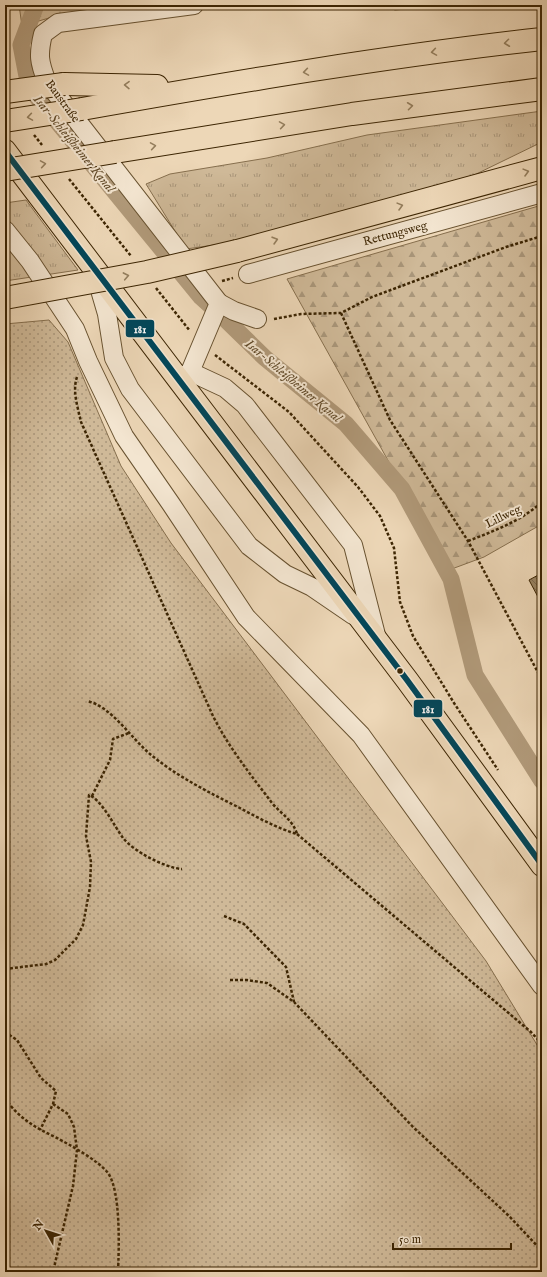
<svg xmlns="http://www.w3.org/2000/svg" width="547" height="1277" viewBox="0 0 547 1277" font-family="'IM FELL English',serif">
  <style>
    .grass { fill: url(#grass-tufts); stroke: #866f4e }
    .forest { fill: url(#forest-firs); stroke: #866f4e }
    .park { fill: url(#park-dots); stroke: #866f4e }
    .lines { fill: none; stroke-linecap: round; stroke-linejoin: round }
    .canal { stroke: #b19a7a; stroke-width: 17 }
    .building { fill: url(#building-back-hatch); stroke: #3c2503 }
    .minor-casing { stroke: #685230; stroke-width: 20 }
    .major-casing { stroke: #3c2503; stroke-width: 24 }
    .highway-casing { stroke: #3c2503; stroke-width: 24 }
    .path { stroke: #3c2503; stroke-width: 2.5; stroke-dasharray: 3 2; stroke-linecap: butt }
    .minor { stroke: #f3e5d0; stroke-width: 18 }
    .major { stroke: #edd7b7; stroke-width: 22 }
    .highway { stroke: #edd7b7; stroke-width: 22 }
    .highway-bridge-casing { stroke: #3c2503; stroke-width: 24; stroke-linecap: butt }
    .highway-bridge { stroke: #edd7b7; stroke-width: 22 }
    .bus-1-casing { stroke: #f3e5d0; stroke-width: 9 }
    .bus-1 { stroke: #00465a; stroke-width: 6 }
    .oneway { stroke: #947e5d }
    .bus-dot { fill: #3c2503; stroke: #f3e5d0; stroke-width: 1.5 }
    .labels { text-anchor: middle; stroke-width: 4; stroke-linejoin: round; paint-order: stroke }
    .street-label { font-size: 12px; fill: #3c2503; stroke: #f3e5d0 }
    .water-label { font-size: 13px; font-style: italic; fill: #5f4827; stroke: #f3e5d0 }
    .line-badge { stroke: #f3e5d0; stroke-width: 1.5 }
    .badge-label { font-size: 11px; text-anchor: middle; font-weight: bold; fill: #fff }
  </style>
  <defs>
    <pattern id="grass-tufts" width="24" height="20" patternUnits="userSpaceOnUse"><rect width="24" height="20" fill="#cfb998"/><path d="M3 7l-1-3M5 7V3M7 7l1-3M15 17l-1-3M17 17v-4M19 17l1-3" fill="none" stroke="#a9967a"/></pattern>
    <pattern id="forest-firs" width="22" height="20" patternUnits="userSpaceOnUse"><rect width="22" height="20" fill="#cfb998"/><path d="M5 1l3.5 6h-7zM16 11l3.5 6h-7z" fill="#a9967a"/></pattern>
    <pattern id="park-dots" width="8" height="8" patternUnits="userSpaceOnUse"><rect width="8" height="8" fill="#cfb998"/><path d="M2 2h.1M6 6h.1" fill="none" stroke="#a9967a" stroke-width="1.8" stroke-linecap="round"/></pattern>
    <pattern id="building-back-hatch" width="6" height="6" patternUnits="userSpaceOnUse"><rect width="6" height="6" fill="#988261"/><path d="M-1 5l2 2M0 0l6 6M5-1l2 2" fill="none" stroke="#7d6a4e"/></pattern>
  </defs>
  <rect width="100%" height="100%" fill="#edd7b7"/>
  <filter id="stains"><feTurbulence type="fractalNoise" baseFrequency=".005" numOctaves="4"/><feColorMatrix values="0 0 0 0 .2 0 0 0 0 .09 0 0 0 0 .02 0 0 0 .5 -.17"/></filter>
  <radialGradient id="worn" r=".72"><stop offset=".6" stop-color="#630" stop-opacity="0"/><stop offset="1" stop-color="#630" stop-opacity=".3"/></radialGradient>
  <g class="grass">
    <path d="M542,111v31l-74,36 -233,64 -49,7 -40,-65 24,-10 97,-16 100,-23z"/>
    <path d="M26,200l52,70 -73,11v-78z"/>
  </g>
  <g class="forest">
    <path d="M19,5h121l-81,10 -37,11z"/>
    <path d="M382,5h71l-58,5z"/>
    <path d="M542,205v319l-58,33 -35,13 -162,-291z"/>
  </g>
  <path class="park" d="M49,320l19,22 53,124 50,77 315,418 56,92v219h-537v-948z"/>
  <g class="lines">
    <path class="canal" d="M36,5l-15,40 8,42 172,210 22,20 42,41 81,66 56,65 49,90 24,96 67,106"/>
  </g>
  <path class="building" d="M542,573v22l-4,2 -9,-17z"/>
  <g class="lines">
    <g class="minor-casing">
      <g id="minor">
        <path d="M5,230l25,31 45,68 13,32 36,75 47,68 75,113 115,118 181,251"/>
        <path d="M95,273l12,41 7,44 16,31 119,157 36,28 27,13 41,28"/>
        <path d="M248,274l294,-81"/>
        <path d="M219,303l15,8 23,8"/>
        <path d="M190,372l29,-69 -172,-221c-8,-20 -9,-27 -4,-48l15,-11 136,-18"/>
        <path d="M180,378l10,-6 5,2 30,14 20,17 108,140 24,94"/>
      </g>
    </g>
    <g class="major-casing">
      <path id="major" d="M5,151l402,529 135,185"/>
    </g>
    <g class="highway-casing">
      <g id="highway">
        <path d="M64,84l93,2"/>
        <path d="M82,109c153,-27 306,-53 460,-70"/>
        <path d="M115,152l237,-38 190,-25"/>
        <path d="M237,251l305,-83"/>
      </g>
    </g>
    <g class="path">
      <path d="M34,135l8,10"/>
      <path d="M69,179l62,77"/>
      <path d="M222,281l11,-3"/>
      <path d="M156,288l34,43"/>
      <path d="M341,313l49,107 78,121 74,139"/>
      <path d="M274,319l27,-5 40,-1 31,-16 134,-50 36,-11"/>
      <path d="M215,355l74,57 69,75 22,29 14,32 6,54 13,34 41,67 44,67"/>
      <path d="M77,377c-5,14 1,31 4,45l132,294c16,32 38,59 59,87 9,11 21,17 25,31 -21,-6 -42,-18 -61,-28 -30,-15 -61,-31 -86,-52 -19,-16 -39,-48 -63,-53"/>
      <path d="M468,541c26,-10 53,-20 74,-39"/>
      <path d="M92,796l18,-36 3,-21 16,-6"/>
      <path d="M297,834l234,198 11,12"/>
      <path d="M224,916l20,8 42,43 8,35"/>
      <path d="M5,969l41,-5 9,-4 21,-21 7,-14 7,-38 1,-25 -5,-26 3,-41c12,4 26,32 34,43 11,14 43,30 59,31"/>
      <path d="M230,980h17l20,3 27,19 119,125 96,89 33,35"/>
      <path d="M5,1032l12,8 24,38 15,13 -3,13 -13,26"/>
      <path d="M5,1098c13,20 31,30 52,40 13,7 42,23 51,35 13,18 11,76 10,99"/>
      <path d="M53,1104l15,10 6,13 3,23 -4,36 -20,86"/>
    </g>
    <use href="#minor" class="minor"/>
    <use href="#major" class="major"/>
    <use href="#highway" class="highway"/>
    <g class="highway-bridge-casing">
      <g id="highway-bridge">
        <path d="M5,92l59,-8"/>
        <path d="M5,121l77,-12"/>
        <path d="M5,170l110,-18"/>
        <path d="M5,298l142,-26 90,-21"/>
      </g>
    </g>
    <use href="#highway-bridge" class="highway-bridge"/>
    <g class="bus-1-casing">
      <path id="bus-1" d="M5,151l402,529 135,185"/>
    </g>
    <use href="#bus-1" class="bus-1"/>
  </g>
  <defs><path id="oneway-chevron" d="M-2-3.5L2.5 0L-2 3.5" fill="none" stroke-width="1.6" stroke-linecap="round" stroke-linejoin="round"/></defs>
  <g class="oneway">
    <use href="#oneway-chevron" transform="translate(507 43) rotate(173)"/>
    <use href="#oneway-chevron" transform="translate(434 52) rotate(171)"/>
    <use href="#oneway-chevron" transform="translate(306 72) rotate(171)"/>
    <use href="#oneway-chevron" transform="translate(127 85) rotate(-179)"/>
    <use href="#oneway-chevron" transform="translate(410 106) rotate(-7)"/>
    <use href="#oneway-chevron" transform="translate(30 117) rotate(171)"/>
    <use href="#oneway-chevron" transform="translate(282 125) rotate(-9)"/>
    <use href="#oneway-chevron" transform="translate(153 146) rotate(-9)"/>
    <use href="#oneway-chevron" transform="translate(43 164) rotate(-9)"/>
    <use href="#oneway-chevron" transform="translate(526 172) rotate(-15)"/>
    <use href="#oneway-chevron" transform="translate(400 206) rotate(-15)"/>
    <use href="#oneway-chevron" transform="translate(275 240) rotate(-16)"/>
    <use href="#oneway-chevron" transform="translate(126 276) rotate(-11)"/>
  </g>
  <circle class="bus-dot" cx="400" cy="671" r="3.5"/>
  <g class="labels">
    <g class="street-label">
      <text transform="translate(63 101) rotate(54)" y="4">Baustraße</text>
      <text transform="translate(395 233) rotate(-15)" y="4">Rettungsweg</text>
      <text transform="translate(503 516) rotate(-26)" y="4">Lillweg</text>
    </g>
    <g class="water-label">
      <text transform="translate(75 143) rotate(51)" y="5">Isar-Schleißheimer Kanal</text>
      <text transform="translate(294 380) rotate(40)" y="5">Isar-Schleißheimer Kanal</text>
    </g>
  </g>
  <g class="line-badge">
    <rect x="125" y="319" width="30" height="19" rx="4" fill="#00465a"/>
    <rect x="413" y="699" width="30" height="19" rx="4" fill="#00465a"/>
  </g>
  <g class="badge-label">
    <text x="140" y="333">181</text>
    <text x="428" y="713">181</text>
  </g>
  <rect width="547" height="1277" fill="none" stroke="#edd7b7" stroke-width="20"/>
  <rect x="6" y="6" width="535" height="1265" fill="none" stroke="#3c2503" stroke-width="2"/>
  <rect x="10" y="10" width="527" height="1257" fill="none" stroke="#3c2503"/>
  <g transform="translate(46 1231) rotate(309)" stroke="#f3e5d0" stroke-width="3" paint-order="stroke">
  <path d="M0-3L7 15L0 10L-7 15Z" fill="#3c2503"/>
  <text y="-6" font-size="11" font-weight="bold" text-anchor="middle" fill="#3c2503">N</text>
  </g>
  <path d="M393 1243v6h118v-6" fill="none" stroke="#3c2503" stroke-width="2"/>
  <text x="399" y="1243" font-size="12" fill="#3c2503" stroke="#f3e5d0" stroke-width="3" paint-order="stroke">50 m</text>
  <rect width="100%" height="100%" filter="url(#stains)"/>
  <rect width="100%" height="100%" fill="url(#worn)"/>
</svg>
